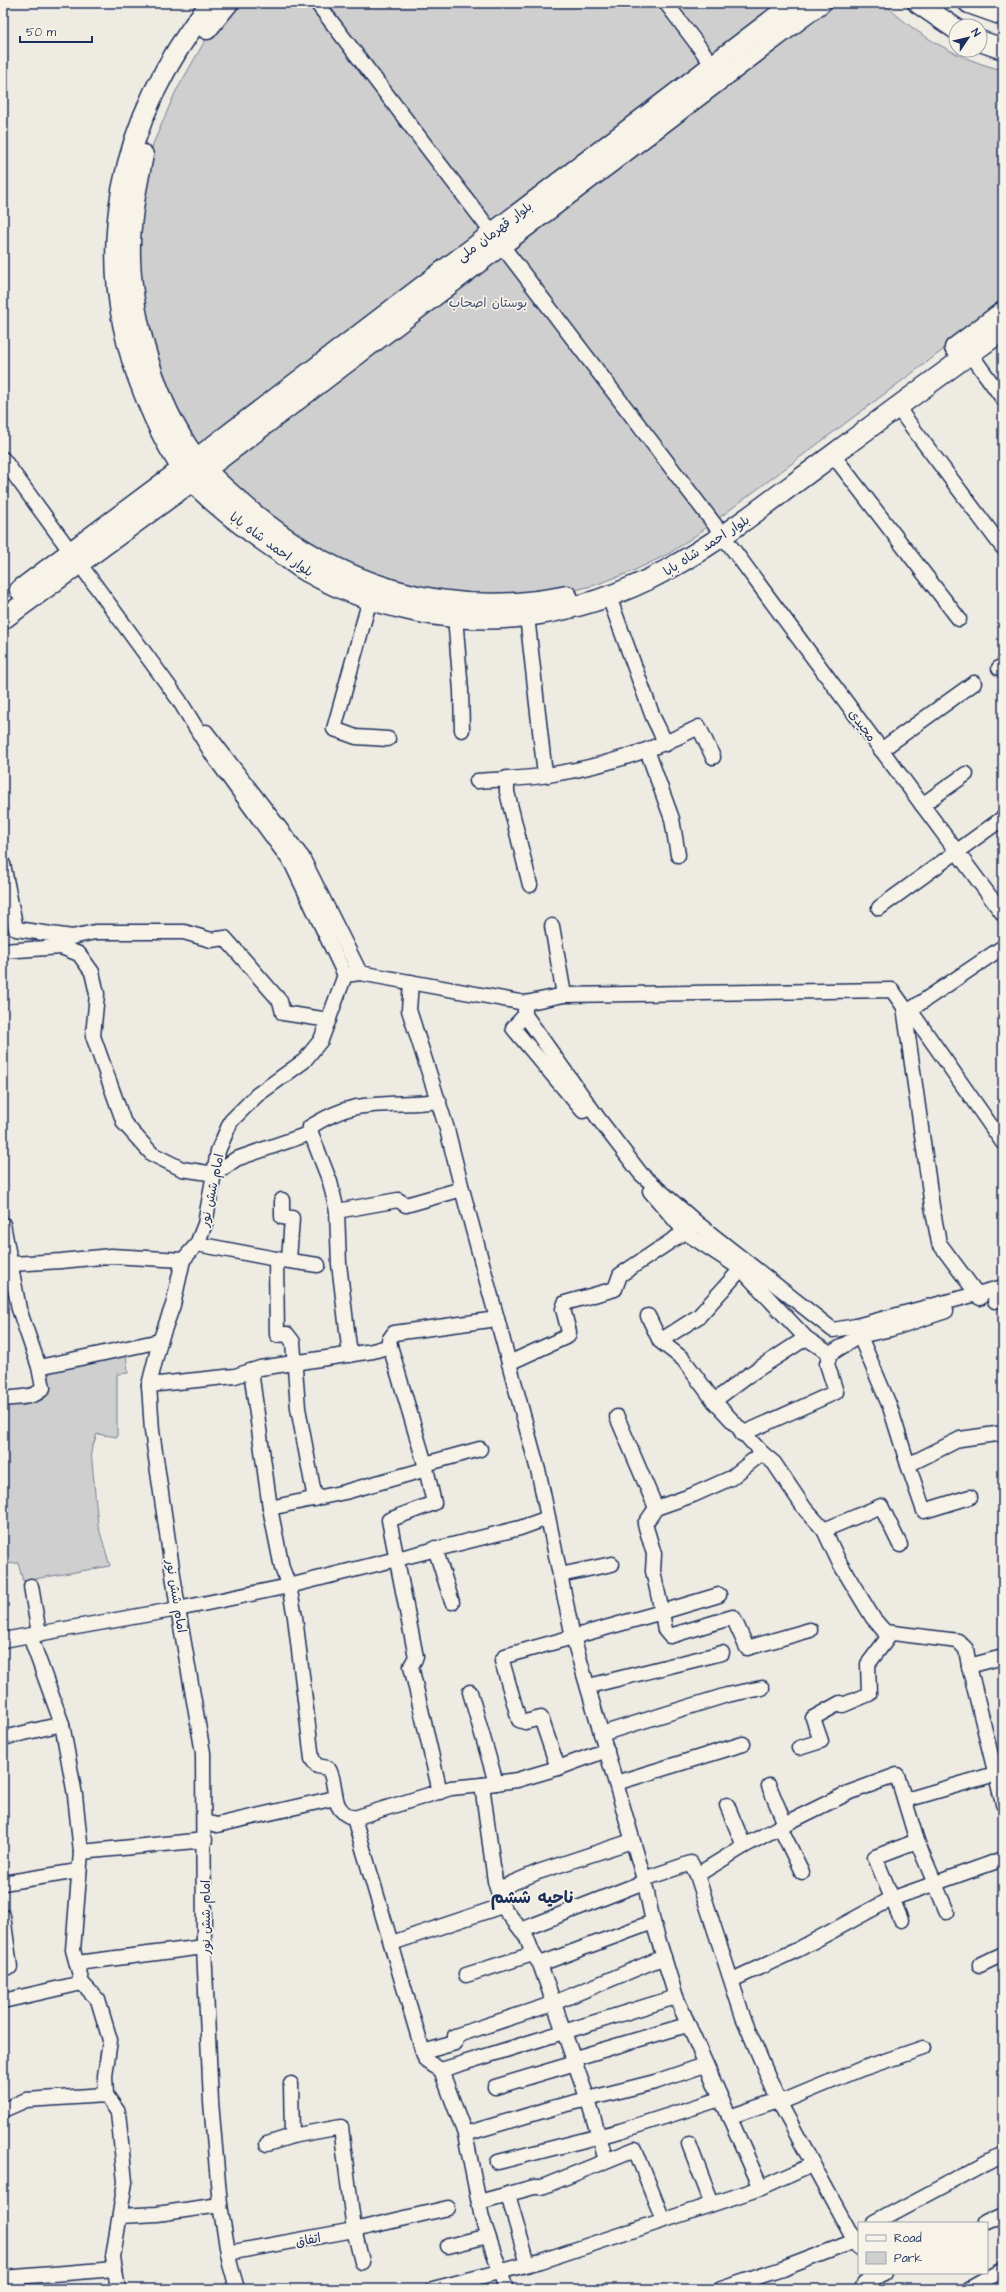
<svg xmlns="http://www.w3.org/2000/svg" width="1006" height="2292" viewBox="0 0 1006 2292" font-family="'Architects Daughter','Playpen Sans Arabic',sans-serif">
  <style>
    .green { fill: #cfcfcf; stroke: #757f96 }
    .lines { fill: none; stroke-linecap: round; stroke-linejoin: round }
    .minor-casing { stroke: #1b2f5e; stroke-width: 17 }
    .major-casing { stroke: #1b2f5e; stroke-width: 21 }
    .highway-casing { stroke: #1b2f5e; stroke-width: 23 }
    .minor { stroke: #f7f3e8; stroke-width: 14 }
    .major { stroke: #f7f3e8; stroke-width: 18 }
    .highway { stroke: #f7f3e8; stroke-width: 20 }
    .labels { text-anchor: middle; stroke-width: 3.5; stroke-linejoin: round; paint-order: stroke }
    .street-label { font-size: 13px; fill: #1b2f5e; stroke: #f7f3e8 }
    .park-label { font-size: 13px; fill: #3f4f75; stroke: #f7f3e8 }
    .district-label { font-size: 17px; font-weight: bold; fill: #1b2f5e; stroke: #f7f3e8 }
  </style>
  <rect width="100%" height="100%" fill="#eeebe2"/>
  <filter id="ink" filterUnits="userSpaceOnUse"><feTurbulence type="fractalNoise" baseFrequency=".025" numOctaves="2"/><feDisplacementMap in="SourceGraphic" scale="8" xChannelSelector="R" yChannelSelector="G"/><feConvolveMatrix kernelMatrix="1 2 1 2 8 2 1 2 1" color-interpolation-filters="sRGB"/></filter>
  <g filter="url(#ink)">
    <g class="green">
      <path d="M234,3h650c31,32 76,57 119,67v235l-304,228 -29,20 -39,19 -36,13 -35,9 -77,7 -119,-22 -108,-72 -61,-60 -23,-43 -21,-60 -11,-55 -1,-51 14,-94 22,-51 31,-54z"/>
      <path d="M126,1354l2,19 -11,1v63l-20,-3 -6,17 7,74 12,41 -87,15 -5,-18 -15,1v-160l47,-10 -1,-23z"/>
    </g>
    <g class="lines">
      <g class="minor-casing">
        <g id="minor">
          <path d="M317,3l398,522"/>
          <path d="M666,3l52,69"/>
          <path d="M970,353l33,46"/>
          <path d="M897,407l106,141"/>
          <path d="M833,455l126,164"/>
          <path d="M3,459l176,241 35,57 78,107 53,111"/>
          <path d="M723,536l280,378"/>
          <path d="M609,597l44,120 13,27"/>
          <path d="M370,599l-36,130 22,8 32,2"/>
          <path d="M455,616l6,75 1,39"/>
          <path d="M527,616l17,150 3,9"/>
          <path d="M999,668l4,-3"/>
          <path d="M206,732l96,125 58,116"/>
          <path d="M647,750l25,69 6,36"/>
          <path d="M881,750l93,-67"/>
          <path d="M507,778v14l23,93"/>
          <path d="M477,781c24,-2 48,-2 71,-6 52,-8 104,-24 151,-48l14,30"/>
          <path d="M922,805l44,-31"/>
          <path d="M3,864l13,65 56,8 23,-5h89l27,8 14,-2 55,63 3,12 46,7"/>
          <path d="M879,908l124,-90"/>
          <path d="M552,926l12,69"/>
          <path d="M3,951l58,-4 18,7 13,18 5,22 -4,42 31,87 28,31 30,15 33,5 21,-15 75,-26 -1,-6c13,-8 28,-16 42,-19 28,-6 59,-3 87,-7"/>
          <path d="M411,982l-2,28 38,119 15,60 77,285 34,163 71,242 47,-16 6,12 46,142 35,83 81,149"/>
          <path d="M525,1003v12l73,103 43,56 56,49 136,107 23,-4 147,-39"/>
          <path d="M904,1007l28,199 7,37 41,55"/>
          <path d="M910,1010l93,133"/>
          <path d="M525,1015l-12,13 70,83"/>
          <path d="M311,1133l19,49 7,29 2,53 11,91"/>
          <path d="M650,1191l36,42 55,36 65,69 24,16"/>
          <path d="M282,1200v17l10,1 -3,42"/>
          <path d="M337,1211l61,-11 8,5 56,-16"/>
          <path d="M3,1224l16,85 20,58"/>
          <path d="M197,1244l79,15 42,6"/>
          <path d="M276,1259l1,76 10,-1 6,8 5,66 17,91"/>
          <path d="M12,1264l49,-3 50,-5 72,4"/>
          <path d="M995,1301l8,-7"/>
          <path d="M648,1316l12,25 23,18 31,42 33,-25 59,-38"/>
          <path d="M856,1327l34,80 18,58"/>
          <path d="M660,1341l39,-25 42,-47"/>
          <path d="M390,1346l35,118 9,39 -45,17 27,137 -5,9 29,126"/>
          <path d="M509,1363l59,-27 1,-4 -6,-23 2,-6 50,-14 5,-14 72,-48"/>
          <path d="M251,1371l19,137 12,60 7,18 6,31 17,142 5,7 11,2c12,18 -1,41 26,50l69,234"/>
          <path d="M149,1385l86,-9 25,-8 113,-17 17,-5 -1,-6 5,-7 103,-14"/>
          <path d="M3,1399c12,-2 32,0 40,-11l-4,-21 121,-26"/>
          <path d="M714,1401l48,52 -31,25 -38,17 -37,13 -11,16 9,30 -1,17 9,41 57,-17"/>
          <path d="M617,1417l39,91"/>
          <path d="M742,1434l94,-42 -9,-28 3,-10 29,-18 32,-7 55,-18"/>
          <path d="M762,1453l12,10 31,46 19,21 15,32 34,56 12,14 2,7 -19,25 1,30 -26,11 -3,-2 -27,15 8,23 -22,7"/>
          <path d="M970,1497l-46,14 -16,-46 52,-26 43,-6"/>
          <path d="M270,1508l75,-16 78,-22 2,-6 55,-15"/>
          <path d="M824,1530l57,-24 19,39"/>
          <path d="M435,1548l17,54"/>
          <path d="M560,1575l52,-11"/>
          <path d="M31,1586l8,48"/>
          <path d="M885,1632l73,9 8,8 3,17 34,-9"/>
          <path d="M30,1636l32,88 13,71 6,57 -8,98 9,33 16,17 12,40 -5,36 1,19 12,17 7,70 -12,75 5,32"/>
          <path d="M3,1640l175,-31 111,-23 231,-58 28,-10"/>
          <path d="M969,1666l34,138"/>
          <path d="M589,1686l133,-33"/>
          <path d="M470,1692l26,91"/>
          <path d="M601,1734l126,-39 35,-7"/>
          <path d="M3,1738l59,-14"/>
          <path d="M558,1768l-17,-50 -16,4 -6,-2 -17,-59 3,-5 157,-44 3,18 5,6 63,-19 14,31 63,-18"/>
          <path d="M616,1783l127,-39"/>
          <path d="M906,1800l89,-26"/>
          <path d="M354,1818l97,-30 31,-3"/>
          <path d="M204,1822l13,3 118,-27"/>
          <path d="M785,1824l63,-31 49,-18 20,66 30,71"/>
          <path d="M780,1827l22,45"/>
          <path d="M744,1846l41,-22 -16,-38"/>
          <path d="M81,1852l124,-12"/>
          <path d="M697,1875l47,-29 -17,-41"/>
          <path d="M644,1879l9,43 23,75 85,191"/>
          <path d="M3,1883l75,-12"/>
          <path d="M498,1889l40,-17 94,-31"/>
          <path d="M3,1916l7,51"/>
          <path d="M901,1920l-26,-63 42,-16"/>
          <path d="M521,1930l123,-48"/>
          <path d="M392,1943l110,-37"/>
          <path d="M77,1963l127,-16"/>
          <path d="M540,1964l113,-42"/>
          <path d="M980,1965l23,-11"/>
          <path d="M466,1975l67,-21"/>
          <path d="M732,1980l67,-31 92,-50 112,-40"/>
          <path d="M3,2001l79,-18"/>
          <path d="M441,2070l235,-73"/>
          <path d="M291,2084l1,52"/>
          <path d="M495,2087l77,-23v-5l115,-34"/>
          <path d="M779,2103l82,-34 62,-21"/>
          <path d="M3,2110l23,-10 80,-5"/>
          <path d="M729,2117l49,-17"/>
          <path d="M465,2134l91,-27 99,-25 50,-17"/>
          <path d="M267,2144l25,-8 49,-9 13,103 94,-22"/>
          <path d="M689,2144l23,60"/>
          <path d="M606,2160l-18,-60 -48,-136 -7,-10 -7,-18 -24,-30 -7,-25 -13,-96 35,-5 41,-12 49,-18"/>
          <path d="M498,2162l122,-31 100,-32"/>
          <path d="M508,2195l20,69"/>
          <path d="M479,2202l55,-15h8l93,-38 28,71"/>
          <path d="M121,2216l36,-2 63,-9"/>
          <path d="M874,2223l129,-69"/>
          <path d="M986,2223l17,-8"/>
          <path d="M448,2246l40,-10"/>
          <path d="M228,2253l126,-23 8,32"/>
          <path d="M3,2278l112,-9"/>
          <path d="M237,2289l-7,-25 -10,-59 -9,-103 -7,-155 -1,-194 -25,-144 -26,-178 -3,-46 11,-44 13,-36 10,-45 14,-16 8,-20 13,-73 13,-30 26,-26 47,-34 17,-21 24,-65 15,-2 165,30 39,-8 328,-5 12,17 6,3 93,-63"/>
          <path d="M433,2289l108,-28 220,-73 51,-23"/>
          <path d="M506,2289l-24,-71 -17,-84 -24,-64 -15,-9 -3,-9 32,-9v-7l94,-31 115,-48"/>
          <path d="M721,2289l61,-20 73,-28"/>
          <path d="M862,2289l2,-6 21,-10"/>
          <path d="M969,2289l34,-19"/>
        </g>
      </g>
      <g class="major-casing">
        <g id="major">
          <path d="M196,458l597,-455"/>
          <path d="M205,471l617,-468"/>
        </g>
      </g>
      <g class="highway-casing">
        <g id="highway">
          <path d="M211,3c-91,113 -123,252 -67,390 11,28 25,59 44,83 23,27 61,55 90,75 10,7 19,15 30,21 64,36 145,53 218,44 119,-14 197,-80 289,-148 62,-46 125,-93 188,-138"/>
          <path d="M918,3l38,26"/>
          <path d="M969,3l34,12"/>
          <path d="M207,29l21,-26"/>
          <path d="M980,41l23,8"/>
          <path d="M143,155c-6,29 -12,58 -13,87 -2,64 22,151 57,204 14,22 33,39 53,56 92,83 204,119 327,94"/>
          <path d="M955,348l48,-36"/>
          <path d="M20,590l173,-129"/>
          <path d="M3,619l200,-146"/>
        </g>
      </g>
      <use href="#minor" class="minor"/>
      <use href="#major" class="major"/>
      <use href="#highway" class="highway"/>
    </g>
  </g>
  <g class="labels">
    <g class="street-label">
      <text transform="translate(494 231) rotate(-37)" y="5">بلوار قهرمان ملی</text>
      <text transform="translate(272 544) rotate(36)" y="5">بلوار احمد شاه بابا</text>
      <text transform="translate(706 545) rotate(-33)" y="5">بلوار احمد شاه بابا</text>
      <text transform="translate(863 725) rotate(54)" y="5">مجیدی</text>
      <text transform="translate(211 1190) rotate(-78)" y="5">امام شش نور</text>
      <text transform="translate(177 1596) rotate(81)" y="5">امام شش نور</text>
      <text transform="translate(205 1917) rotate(-90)" y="5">امام شش نور</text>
      <text transform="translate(308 2239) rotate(-10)" y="5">اتفاق</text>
    </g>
    <g class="park-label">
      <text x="488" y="307">بوستان اصحاب</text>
    </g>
    <g class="district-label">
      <text x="532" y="1903">ناحیه ششم</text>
    </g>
  </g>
  <rect width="1006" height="2292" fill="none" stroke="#f7f3e8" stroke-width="16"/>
  <rect x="8" y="8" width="990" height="2276" fill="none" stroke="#1b2f5e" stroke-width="1.5" filter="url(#ink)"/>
  <rect x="858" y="2222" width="130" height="52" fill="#f7f3e8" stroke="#9fa5b1"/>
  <rect x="866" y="2235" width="20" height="6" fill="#f7f3e8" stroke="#9fa5b1"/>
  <text x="894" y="2242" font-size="12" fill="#1b2f5e">Road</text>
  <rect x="866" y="2252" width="20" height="12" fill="#cfcfcf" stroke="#9fa5b1"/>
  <text x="894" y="2262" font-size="12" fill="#1b2f5e">Park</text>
  <g transform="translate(968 38) rotate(55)"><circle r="19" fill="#f7f3e8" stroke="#9fa5b1"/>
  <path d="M0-3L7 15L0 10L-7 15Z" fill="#1b2f5e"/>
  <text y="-6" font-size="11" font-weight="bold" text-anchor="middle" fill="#1b2f5e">N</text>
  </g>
  <path d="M20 36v6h72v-6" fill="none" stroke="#1b2f5e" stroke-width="2"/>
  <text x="26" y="36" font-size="12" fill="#1b2f5e" stroke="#f7f3e8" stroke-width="3" paint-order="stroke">50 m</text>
</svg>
